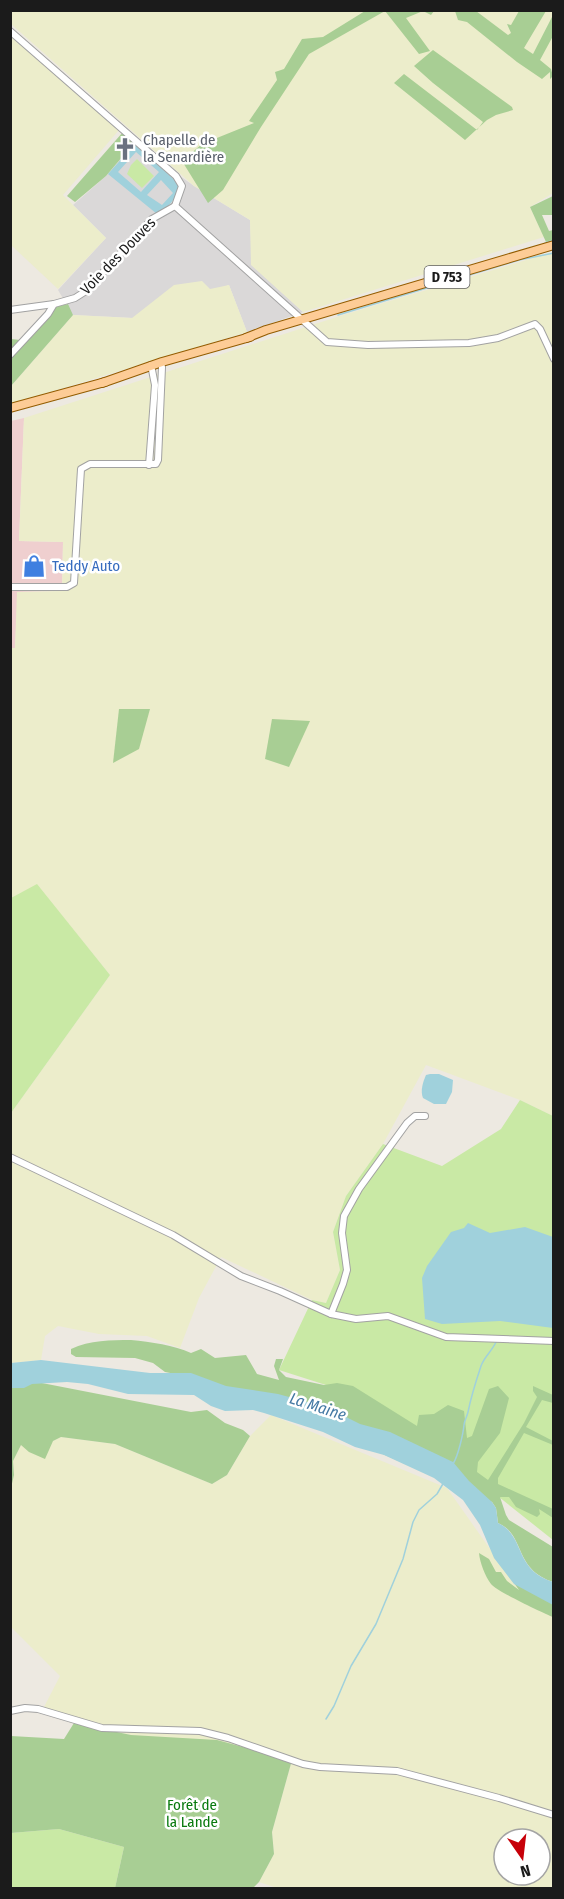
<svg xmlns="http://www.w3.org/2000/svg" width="564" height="1899" viewBox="0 0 564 1899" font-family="'Fira Sans Condensed',sans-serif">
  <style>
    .residential { fill: #dad8d8 }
    .commercial { fill: #efcfcf }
    .farmland { fill: #ecedcb; fill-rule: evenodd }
    .grass { fill: #c9e9a5 }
    .forest { fill: #a8ce94 }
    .water { fill: #a0d1dc; fill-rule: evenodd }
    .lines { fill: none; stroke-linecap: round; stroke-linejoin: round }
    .stream { stroke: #a0d1dc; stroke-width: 1.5 }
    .minor-casing { stroke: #a2a2a2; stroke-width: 8 }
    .major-casing { stroke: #935c00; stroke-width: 10 }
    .minor { stroke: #fff; stroke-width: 6 }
    .major { stroke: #fdcc96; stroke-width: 8 }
    .labels { text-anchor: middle; stroke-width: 5; stroke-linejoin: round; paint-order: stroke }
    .shield { fill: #fff; stroke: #5f5f5f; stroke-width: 1.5 }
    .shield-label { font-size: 14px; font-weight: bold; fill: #1b1b1b }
    .worship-label { font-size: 15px; fill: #5b616d; stroke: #fff; text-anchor: start }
    .street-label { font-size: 15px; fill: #1b1b1b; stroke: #fff }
    .shop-label { font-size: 15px; fill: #366cbe; stroke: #fff; text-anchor: start }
    .park-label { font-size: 15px; fill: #097a0e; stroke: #fff }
    .water-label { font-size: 16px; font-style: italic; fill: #4479a4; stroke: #fff }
  </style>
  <rect width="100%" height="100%" fill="#ede9e1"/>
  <path class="residential" d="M134,143l60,43 56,34 2,45 51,47 -56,20 -18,-47 -95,33 -61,-3 -15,-25 48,-52 -33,-33 33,-29z"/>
  <path class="commercial" d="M24,418l-5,123 44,1 -1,49 -44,1 -3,56 -4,2v-229z"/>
  <g class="farmland">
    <path d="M11,10l542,1v182l-23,14 14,30 -241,75 -52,-47 -1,-45 -56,-34 -183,-162z"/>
    <path d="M11,37l108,93 -56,65 43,43 -48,51 -47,-44z"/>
    <path d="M553,252v864l-33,-16 -94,-35 -43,79 -37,52 -13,36 7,38 -14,33 -14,-3 -91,-43 -22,41 -19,50 -33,-12 -48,-2 -41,-8 -13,10 -4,24 -30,3v-250l99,-138 -73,-90 -26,13 -1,-250h5l2,-56 45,-1 1,-49 -44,-1 5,-123 316,-102z"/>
    <path d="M202,281l8,8 19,-4 18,47 -236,72v-18l62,-71 59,3 42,-33z"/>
    <path d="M271,1415l176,73 84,119 22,9v272h-276l-18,-6 15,-28 -2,-22 20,-72 -161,-25 -57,-12 -30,-16 16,-31 -49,-49 -1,-139 4,-13 -1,-14 8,-16 32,-4 8,-4 54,7 97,40 15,-9 23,-39zM504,1839h36v36h-36z"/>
  </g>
  <g class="grass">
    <path d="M137,159l17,17 -12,12 -15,-14 4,-9z"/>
    <path d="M37,884l73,91 -99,138v-215z"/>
    <path d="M520,1100l33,16v424l-142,-113 -85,-42 -47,-15 33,-70 14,3 14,-33 -7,-38 13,-36 37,-52 59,22 59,-37z"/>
    <path d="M59,1829l65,18 -9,41h-104v-55z"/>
  </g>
  <g class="forest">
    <path d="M365,11h69l-3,4 -8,-4 -17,7 24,33 -11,3 -34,-43 -76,43 -48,73 -38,63 -15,13 -26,-42 20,-17 52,-21 -5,-2 28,-41 -2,-8 9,-3 18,-30 21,-2z"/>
    <path d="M455,11h21l32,24 3,-2 -4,-9 4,1 8,-14h27l-22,37 9,6 20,-39v21l-13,24 11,9 2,7 -3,3v-7l-8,7 -25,-17 -50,-40 -9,-2z"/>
    <path d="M433,50l79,57 1,3 -17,5 -9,5 -22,20 -71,-57 10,-9 73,56 6,-8 -50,-39 -19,-17z"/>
    <path d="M123,132l11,11 -28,33 -31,26 -8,-6z"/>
    <path d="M553,196v19h-11l7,16 4,-1v10l-7,2 -16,-35z"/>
    <path d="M68,304l5,11 -62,71v-47l9,1 35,-33z"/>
    <path d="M119,709h31l-11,40 -26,14z"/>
    <path d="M272,719l38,2 -21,46 -24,-8z"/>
    <path d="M131,1340c20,2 43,5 60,13l10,-4 14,9 31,-3 11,19 22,6 -5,-14 2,-7h7l-4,11 7,7 38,8 13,-2 16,3 64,40 2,-11 15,-1 14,-9 16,6 3,27 5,-2 17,-47 9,-3 11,12 -9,35 -22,29 -1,10 11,8 36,-57 13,-26 -4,-6v-5l20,9v8l-11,-3 -16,27 27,14v4l-29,-12 -26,45v6l55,25v9l-14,-9 1,5 -3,3 -21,-10 -7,-10h-9l6,18 3,5 44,27v35c-40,-13 -27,-47 -55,-59l-2,-15 -4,-6 -253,-111 -37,-12 -37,-7 -12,-9 -18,-5 -59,-1 -5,-3v-5c19,-9 40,-9 60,-9z"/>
    <path d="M11,1377l180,35 16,-2 18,13 18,7 7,6 -23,39 -15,9 -97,-40 -54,-7 -8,4 -8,18 -16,-7 -8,-7 -8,16 1,14 -3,13z"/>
    <path d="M479,1553l10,6 7,13h5l6,9 12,9 -17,-24 51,35v16c-10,-4 -57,-26 -62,-33 -6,-8 -11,-21 -12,-31z"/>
    <path d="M74,1723l57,12 86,5 75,20 -20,72 2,22 -15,28 -6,6h-138l9,-41 -65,-18 -48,4v-97l53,3z"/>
  </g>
  <g class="water">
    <path d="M135,144l45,41c-4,14 -11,22 -23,29l-49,-40zM136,152l23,20 -18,20 -23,-20zM161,180l12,13 -11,12 -15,-10z"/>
    <path d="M430,1074h9l14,6 -1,12 -6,12h-12l-11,-6c-3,-7 0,-16 3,-23z"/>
    <path d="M468,1223l22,10 35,-6 28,10v91l-53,-7 -58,3 -17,-5 -3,-41 5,-12 24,-34 13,-4z"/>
    <path d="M41,1360l109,13h41l35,13 52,8 48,13 34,17 30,8 63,30 16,19 23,21 4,6 2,15c28,13 15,46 55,59v23l-39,-21 -20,-26 -14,-33 -17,-25 -29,-22 -50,-23 -29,-8 -32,-15 -59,-19 -11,-3 -28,1 -14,-5 -17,-11 -66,-1 -40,-10 -21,-2 -35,2 -8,4h-13v-25z"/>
  </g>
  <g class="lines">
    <g class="stream">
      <path d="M545,243l9,-3"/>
      <path d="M338,315l181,-55 35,-7"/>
      <path d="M453,1464c5,-8 10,-29 11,-39 0,-4 3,-8 4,-13 3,-15 8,-31 13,-46 3,-9 11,-15 15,-24"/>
      <path d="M326,1719l8,-13 17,-40 25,-42 27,-65 10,-37 6,-12 18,-16 7,-12"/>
    </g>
    <g class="minor-casing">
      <g id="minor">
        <path d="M10,31l166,145 6,10 -7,20"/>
        <path d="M175,206l152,136 41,3 101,-2 29,-5 37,-14 5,5 14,30"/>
        <path d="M10,310l44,-6"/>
        <path d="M10,355l38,-41 6,-10 21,-6 11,-7 66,-72 23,-13"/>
        <path d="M149,465l6,-80 -4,-20"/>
        <path d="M10,587h57l7,-4 7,-114 9,-5h66l2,-4 4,-93"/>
        <path d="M10,1157l163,78 68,41 39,15 51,23 25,5 32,-3 58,21 108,4"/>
        <path d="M331,1314l12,-30 4,-14 -5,-37 2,-17 15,-27 48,-66 8,-7h10"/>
        <path d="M10,1711l15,-3 13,1 64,19 98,3 28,7 75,26 17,3 77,4 102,27 55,17"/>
      </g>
    </g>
    <g class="major-casing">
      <g id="major">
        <path d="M246,338l20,-8 288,-85"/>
        <path d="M102,383l60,-21 88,-25"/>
        <path d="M10,408l95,-26"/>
      </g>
    </g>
    <use href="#minor" class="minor"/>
    <use href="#major" class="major"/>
  </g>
  <defs>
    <g id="church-bare" transform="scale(1.8)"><path d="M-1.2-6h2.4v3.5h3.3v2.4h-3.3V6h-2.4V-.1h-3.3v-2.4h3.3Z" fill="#6b7280" stroke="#fff" stroke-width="2.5" paint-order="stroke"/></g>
    <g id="shop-bare" transform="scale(1.8)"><path d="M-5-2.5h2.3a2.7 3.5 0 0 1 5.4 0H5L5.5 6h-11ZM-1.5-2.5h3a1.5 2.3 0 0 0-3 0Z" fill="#3f7fe0" stroke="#fff" stroke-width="2.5" paint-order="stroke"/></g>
  </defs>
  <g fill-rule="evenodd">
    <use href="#church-bare" x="125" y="149"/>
    <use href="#shop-bare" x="34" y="566"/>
  </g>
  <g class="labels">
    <rect class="shield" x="424.5" y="266" width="45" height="22" rx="4.5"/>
    <g class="shield-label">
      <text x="447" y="282">D 753</text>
    </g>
    <g class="worship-label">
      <text x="143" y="145">Chapelle de<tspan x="143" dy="17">la Senardière</tspan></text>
    </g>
    <g class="street-label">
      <text transform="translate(118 256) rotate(-46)" y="5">Voie des Douves</text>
    </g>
    <g class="shop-label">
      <text x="52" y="571">Teddy Auto</text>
    </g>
    <g class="park-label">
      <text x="192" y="1810">Forêt de<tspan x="192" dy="17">la Lande</tspan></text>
    </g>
    <g class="water-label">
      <text transform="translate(318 1406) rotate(18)" y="6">La Maine</text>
    </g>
  </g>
  <rect width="564" height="1899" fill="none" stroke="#1b1b1b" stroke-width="24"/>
  <g transform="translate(522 1857) rotate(166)"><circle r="28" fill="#ffffff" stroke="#a4a4a4" stroke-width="1.5"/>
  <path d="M0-4.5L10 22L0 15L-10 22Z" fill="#c70009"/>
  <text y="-9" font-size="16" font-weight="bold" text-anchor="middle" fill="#1b1b1b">N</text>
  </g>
</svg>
